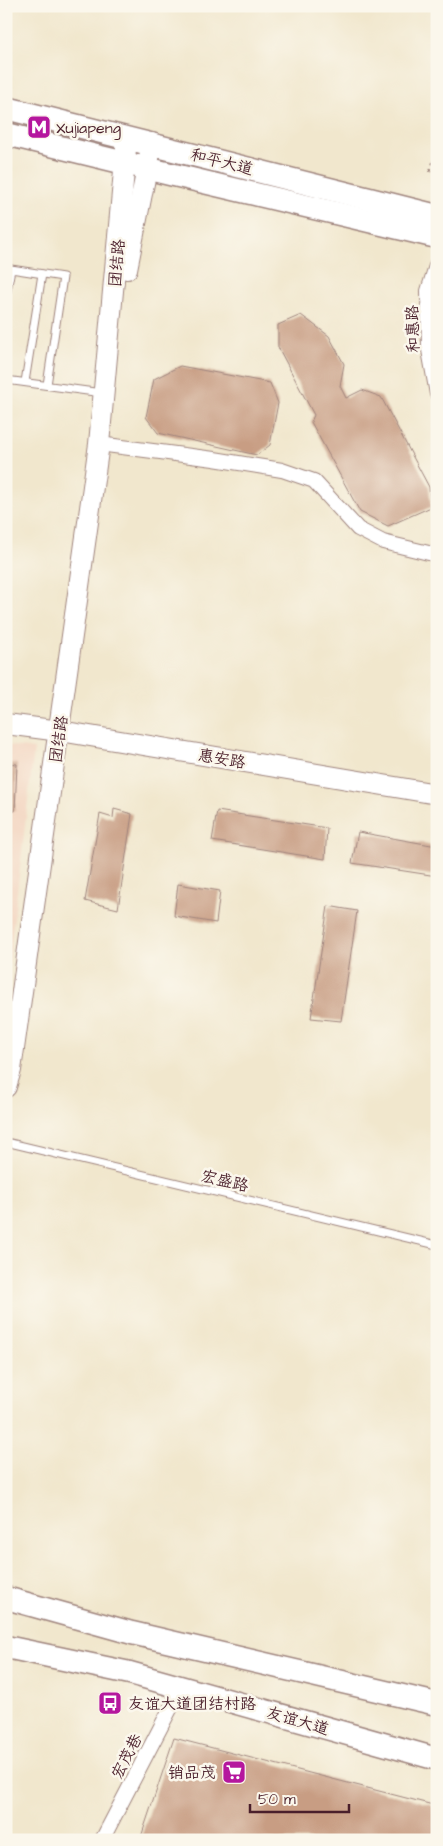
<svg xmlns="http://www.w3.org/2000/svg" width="443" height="1846" viewBox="0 0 443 1846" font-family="'Architects Daughter','LXGW WenKai TC',sans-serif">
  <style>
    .built { fill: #f3d4bf }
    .building { fill: #c89d83 }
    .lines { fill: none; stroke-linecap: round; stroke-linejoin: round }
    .lane-casing { stroke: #9e837c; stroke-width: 9 }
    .street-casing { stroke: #9e837c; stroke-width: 16 }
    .secondary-casing { stroke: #9e837c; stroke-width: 22 }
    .primary-casing { stroke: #9e837c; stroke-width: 25 }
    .path { stroke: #9e837c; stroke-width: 2.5; stroke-dasharray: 4 4; stroke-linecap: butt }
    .lane { stroke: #fff; stroke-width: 7 }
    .street { stroke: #fff; stroke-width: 14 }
    .secondary { stroke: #fff; stroke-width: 20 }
    .primary { stroke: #fff; stroke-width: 22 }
    .labels { text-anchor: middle; stroke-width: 5; stroke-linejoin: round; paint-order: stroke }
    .poi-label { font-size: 16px; fill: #4a1f2b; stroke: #fbf7ec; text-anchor: start }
    .street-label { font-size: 16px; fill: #4a1f2b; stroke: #fbf7ec }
  </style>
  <rect width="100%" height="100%" fill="#fbf7ec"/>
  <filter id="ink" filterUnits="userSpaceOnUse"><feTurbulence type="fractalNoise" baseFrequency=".02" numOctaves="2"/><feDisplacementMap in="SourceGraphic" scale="10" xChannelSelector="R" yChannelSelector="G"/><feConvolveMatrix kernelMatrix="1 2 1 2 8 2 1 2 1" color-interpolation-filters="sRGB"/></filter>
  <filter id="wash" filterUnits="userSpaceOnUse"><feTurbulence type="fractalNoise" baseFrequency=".0096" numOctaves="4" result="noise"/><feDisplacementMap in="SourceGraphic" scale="20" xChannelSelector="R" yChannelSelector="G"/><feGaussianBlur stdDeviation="1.12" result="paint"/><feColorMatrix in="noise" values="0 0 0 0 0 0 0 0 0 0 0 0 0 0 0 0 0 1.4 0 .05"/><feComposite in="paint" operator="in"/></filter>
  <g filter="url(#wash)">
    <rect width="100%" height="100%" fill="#f1e7cd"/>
    <path class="built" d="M6,745l28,4 -28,236z"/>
    <g id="blocks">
      <g class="building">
        <path d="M301,315l28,21 15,28 -4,22 6,12 16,-8 19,7 48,90 2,20 -43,19 -28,-14 -49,-90 3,-7 -36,-68v-22z"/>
        <path d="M180,366l90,17 8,20 -8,42 -13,10 -99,-22 -12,-16 8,-38z"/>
        <path d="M6,763l11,1 -2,47h-9z"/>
        <path d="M114,809l18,5 -14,95 -33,-8 15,-87 13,4z"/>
        <path d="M217,811l110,17 -2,31 -113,-18z"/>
        <path d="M358,832l79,14v30l-85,-13z"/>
        <path d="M178,884l42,7 -4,32 -42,-7z"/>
        <path d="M328,906l29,5 -16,110 -30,-3z"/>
        <path d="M174,1738l263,68v34h-297z"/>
      </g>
    </g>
  </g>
  <g filter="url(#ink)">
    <use href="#blocks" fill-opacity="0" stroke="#9e837c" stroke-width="1"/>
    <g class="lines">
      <g class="lane-casing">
        <g id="lane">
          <path d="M6,296l5,-27 52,8 -16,108"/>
          <path d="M6,380l96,13"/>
          <path d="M25,382l17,-108"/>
          <path d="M6,1142l431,103"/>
        </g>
      </g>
      <g class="street-casing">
        <g id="street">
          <path d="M437,263l-9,28 1,59 8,44"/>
          <path d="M99,444l115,15 68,11 32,11 44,48 25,13 54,13"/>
          <path d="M102,1840l79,-152"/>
        </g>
      </g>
      <g class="secondary-casing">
        <g id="secondary">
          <path d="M127,269l25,-126"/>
          <path d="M6,724l54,7 377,63"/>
          <path d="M6,1087l5,-17 88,-626 28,-306"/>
        </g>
      </g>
      <g class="primary-casing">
        <g id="primary">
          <path d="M6,108l431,108"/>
          <path d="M6,134l164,40 267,63"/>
          <path d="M6,1598l126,35 305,71"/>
          <path d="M6,1647l124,26 307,86"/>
        </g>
      </g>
      <path class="path" d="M430,172l7,-21"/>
      <use href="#lane" class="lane"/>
      <use href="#street" class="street"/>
      <use href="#secondary" class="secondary"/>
      <use href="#primary" class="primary"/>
    </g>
  </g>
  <defs>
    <g id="metro-square" transform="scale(1.25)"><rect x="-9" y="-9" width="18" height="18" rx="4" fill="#b5179e" stroke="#fbf7ec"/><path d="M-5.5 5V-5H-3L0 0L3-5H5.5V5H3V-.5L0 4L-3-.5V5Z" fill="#fff"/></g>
    <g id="bus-square" transform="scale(1.25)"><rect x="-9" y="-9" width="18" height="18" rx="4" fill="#b5179e" stroke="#fbf7ec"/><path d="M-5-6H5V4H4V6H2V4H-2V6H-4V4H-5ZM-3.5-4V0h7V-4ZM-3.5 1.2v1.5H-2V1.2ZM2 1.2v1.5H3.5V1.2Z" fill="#fff"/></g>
    <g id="supermarket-square" transform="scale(1.25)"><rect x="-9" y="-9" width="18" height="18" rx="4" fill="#b5179e" stroke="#fbf7ec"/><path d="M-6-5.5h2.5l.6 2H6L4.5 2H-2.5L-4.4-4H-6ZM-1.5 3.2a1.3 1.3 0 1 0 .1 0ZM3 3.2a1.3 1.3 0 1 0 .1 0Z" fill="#fff"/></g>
  </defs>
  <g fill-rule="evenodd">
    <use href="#metro-square" x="39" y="127"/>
    <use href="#bus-square" x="110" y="1703"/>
    <use href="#supermarket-square" x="234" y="1772"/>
  </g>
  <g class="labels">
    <g class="poi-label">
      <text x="56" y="133">Xujiapeng</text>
      <text x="128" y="1709">友谊大道团结村路</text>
      <text x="216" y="1778" text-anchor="end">销品茂</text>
    </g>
    <g class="street-label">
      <text transform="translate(222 161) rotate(14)" y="6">和平大道</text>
      <text transform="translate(116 263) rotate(-85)" y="6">团结路</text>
      <text transform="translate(412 329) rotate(-92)" y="6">和惠路</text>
      <text transform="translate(58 739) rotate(-82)" y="6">团结路</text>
      <text transform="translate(222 758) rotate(10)" y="6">惠安路</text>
      <text transform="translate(225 1180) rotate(13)" y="6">宏盛路</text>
      <text transform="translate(298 1720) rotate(16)" y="6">友谊大道</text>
      <text transform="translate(126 1756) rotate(-63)" y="6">宏茂巷</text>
    </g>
  </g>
  <rect width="443" height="1846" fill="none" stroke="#fbf7ec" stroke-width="25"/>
  <path d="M250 1804v8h99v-8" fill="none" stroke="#4a1f2b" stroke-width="2.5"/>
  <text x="258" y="1804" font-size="15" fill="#4a1f2b" stroke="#fbf7ec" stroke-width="4" paint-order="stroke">50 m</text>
</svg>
